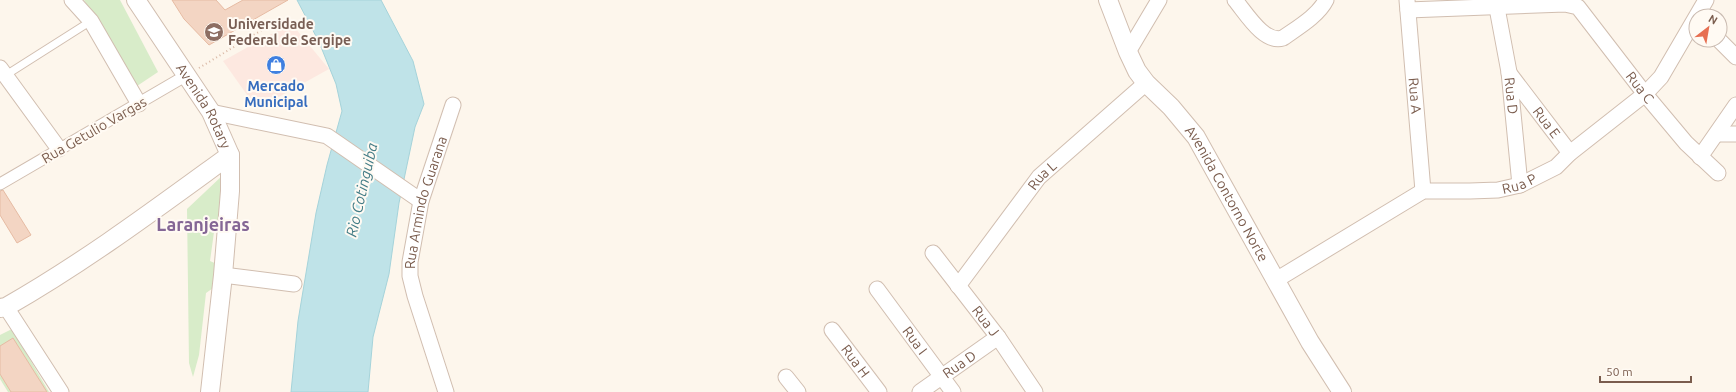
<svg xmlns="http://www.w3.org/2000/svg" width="1736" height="392" viewBox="0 0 1736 392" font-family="Ubuntu,sans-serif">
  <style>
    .commercial { fill: #fde8e0 }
    .green { fill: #d8ecc9 }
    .water { fill: #bfe3e8; stroke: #a5d3da }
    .building { fill: #f3d5c3; stroke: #e6bba3 }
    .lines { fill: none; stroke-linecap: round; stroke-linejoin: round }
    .service-casing { stroke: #d1beb0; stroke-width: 9 }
    .pedestrian-casing { stroke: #d1beb0; stroke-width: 13 }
    .minor-casing { stroke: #d1beb0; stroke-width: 17 }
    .tertiary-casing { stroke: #d1beb0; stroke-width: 20 }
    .path { stroke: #d9b8a5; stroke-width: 2; stroke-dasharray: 1 3; stroke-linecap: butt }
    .service { stroke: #fff; stroke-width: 7 }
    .pedestrian { stroke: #fff; stroke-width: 11 }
    .minor { stroke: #fff; stroke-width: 15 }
    .tertiary { stroke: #fff; stroke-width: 18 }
    .labels { text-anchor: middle; stroke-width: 4; stroke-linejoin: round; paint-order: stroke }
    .education-label { font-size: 14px; font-weight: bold; fill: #785e54; stroke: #fffaf3; text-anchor: start }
    .shop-label { font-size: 14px; font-weight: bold; fill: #366cbe; stroke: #fffaf3 }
    .street-label { font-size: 14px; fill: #7a5c4d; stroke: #fffaf3 }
    .water-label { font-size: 15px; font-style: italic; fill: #437c86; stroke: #fffaf3 }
    .district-label { font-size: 18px; font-weight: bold; fill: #846695; stroke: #fffaf3 }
  </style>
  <rect width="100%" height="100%" fill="#fdf6ec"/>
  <path class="commercial" d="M291,23l38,46 -72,40 -34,-48z"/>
  <g class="green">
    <path d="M84,0h36l38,72 -21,14z"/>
    <path d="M223,175l-3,56 -6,1 -4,29 9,4 -3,21 -10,7 -7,62 -6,22 -4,-14 -2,-154z"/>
    <path d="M12,329l37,63h-41l-8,-13v-44z"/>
  </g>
  <path class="water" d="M297,0h84l32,61 11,43 -9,23 -16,76 -10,71 -16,63 -5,55h-77l7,-71 18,-108 11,-48 15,-54 -6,-27 -17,-42z"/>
  <g class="building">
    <path d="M172,0h44l9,10 18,-10h45l-79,45 -25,-26z"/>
    <path d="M3,190l28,45 -14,8 -17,-28v-24z"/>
    <path d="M13,338l34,54h-36l-11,-18v-28z"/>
  </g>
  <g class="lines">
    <g class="service-casing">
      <path id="service" d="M6,75l85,-54"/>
    </g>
    <g class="pedestrian-casing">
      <path id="pedestrian" d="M0,184l187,-109"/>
    </g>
    <g class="minor-casing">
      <g id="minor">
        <path d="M72,0l19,21 48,83"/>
        <path d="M1235,0c11,13 29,44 48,38 14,-10 35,-22 43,-38"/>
        <path id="s1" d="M1407,0l16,191"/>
        <path id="s2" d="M1497,8l12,64 11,113"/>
        <path id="s3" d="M1408,10l157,-6 13,3 67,87 41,49 32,30"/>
        <path d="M1719,40l17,17"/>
        <path d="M1128,52l31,-52"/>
        <path d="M0,68l59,81"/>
        <path id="s4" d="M1509,73l61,80"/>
        <path d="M211,112l116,24 94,65"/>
        <path d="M1717,134h19"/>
        <path d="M1700,157l36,-52"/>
        <path id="s5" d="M933,253l65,84 37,55"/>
        <path d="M223,275l71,9"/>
        <path id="s6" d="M1276,280l147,-89h47l28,-1 22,-5 36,-18 14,-14 75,-59 16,-17 45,-77"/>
        <path id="s7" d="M958,286l81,-109 107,-94"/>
        <path id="s8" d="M877,289l76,103"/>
        <path d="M6,307l55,85"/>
        <path id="s9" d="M832,330l47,62"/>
        <path d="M786,377l12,15"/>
        <path id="s10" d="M446,392l-31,-96 -5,-20v-14l11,-61 32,-96"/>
        <path id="s11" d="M920,392l78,-55"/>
      </g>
    </g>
    <g class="tertiary-casing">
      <g id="tertiary">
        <path id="s12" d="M136,0l75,112 19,43v36l-7,84 -13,117"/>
        <path id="s13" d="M1108,0l20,52 9,19 9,12 25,24 25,30 114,205 32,50"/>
        <path d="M0,308l6,-1c79,-45 151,-99 224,-152"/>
      </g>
    </g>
    <path class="path" d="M199,68l81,-49"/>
    <use href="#service" class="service"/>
    <use href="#pedestrian" class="pedestrian"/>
    <use href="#minor" class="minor"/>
    <use href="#tertiary" class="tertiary"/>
  </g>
  <defs>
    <g id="university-disc" transform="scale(1)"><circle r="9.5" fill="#8d6e63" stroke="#fffaf3"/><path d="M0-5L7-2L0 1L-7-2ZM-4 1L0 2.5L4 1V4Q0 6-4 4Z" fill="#fff"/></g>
    <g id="shop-disc" transform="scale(1)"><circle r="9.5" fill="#3f7fe0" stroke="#fffaf3"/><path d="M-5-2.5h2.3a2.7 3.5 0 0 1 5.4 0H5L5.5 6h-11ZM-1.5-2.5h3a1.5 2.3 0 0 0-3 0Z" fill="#fff"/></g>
  </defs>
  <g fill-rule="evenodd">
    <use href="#university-disc" x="214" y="32"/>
    <use href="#shop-disc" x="276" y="65"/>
  </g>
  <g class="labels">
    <g class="education-label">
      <text x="228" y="29">Universidade<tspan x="228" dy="16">Federal de Sergipe</tspan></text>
    </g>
    <g class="shop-label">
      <text x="276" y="91">Mercado<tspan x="276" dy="16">Municipal</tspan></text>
    </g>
    <g class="street-label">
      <text dy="5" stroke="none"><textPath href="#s3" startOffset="272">Rua C</textPath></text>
      <text dy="5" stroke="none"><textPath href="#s1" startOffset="96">Rua A</textPath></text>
      <text dy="5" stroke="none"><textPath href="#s2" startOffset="89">Rua D</textPath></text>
      <text dy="5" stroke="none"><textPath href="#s12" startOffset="126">Avenida Rotary</textPath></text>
      <text dy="5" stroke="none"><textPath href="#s4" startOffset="62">Rua E</textPath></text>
      <text transform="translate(94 130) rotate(-30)" y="5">Rua Getulio Vargas</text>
      <text dy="5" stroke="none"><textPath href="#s7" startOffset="139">Rua L</textPath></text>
      <text dy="5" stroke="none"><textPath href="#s6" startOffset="269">Rua P</textPath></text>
      <text dy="5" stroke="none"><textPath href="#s13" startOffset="230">Avenida Contorno Norte</textPath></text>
      <text dy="5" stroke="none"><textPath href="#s10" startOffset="197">Rua Armindo Guarana</textPath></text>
      <text dy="5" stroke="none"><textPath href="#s5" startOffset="86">Rua J</textPath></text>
      <text dy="5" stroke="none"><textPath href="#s8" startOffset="64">Rua I</textPath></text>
      <text dy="5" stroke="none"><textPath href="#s9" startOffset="39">Rua H</textPath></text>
      <text dy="5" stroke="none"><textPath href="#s11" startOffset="48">Rua D</textPath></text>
    </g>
    <g class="water-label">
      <text transform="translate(362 190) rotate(-77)" y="5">Rio Cotinguiba</text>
    </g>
    <g class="district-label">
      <text x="203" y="231">Laranjeiras</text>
    </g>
  </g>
  <g transform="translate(1708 28) rotate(31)"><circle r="19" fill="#fffaf3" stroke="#cabbb1"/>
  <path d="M0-3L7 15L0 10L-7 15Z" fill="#e76f51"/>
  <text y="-6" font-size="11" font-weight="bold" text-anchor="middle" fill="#7a5c4d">N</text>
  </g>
  <path d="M1600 376v6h91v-6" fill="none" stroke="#7a5c4d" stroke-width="2"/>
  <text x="1606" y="376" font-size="12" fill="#7a5c4d" stroke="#fffaf3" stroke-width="3" paint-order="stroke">50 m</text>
</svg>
